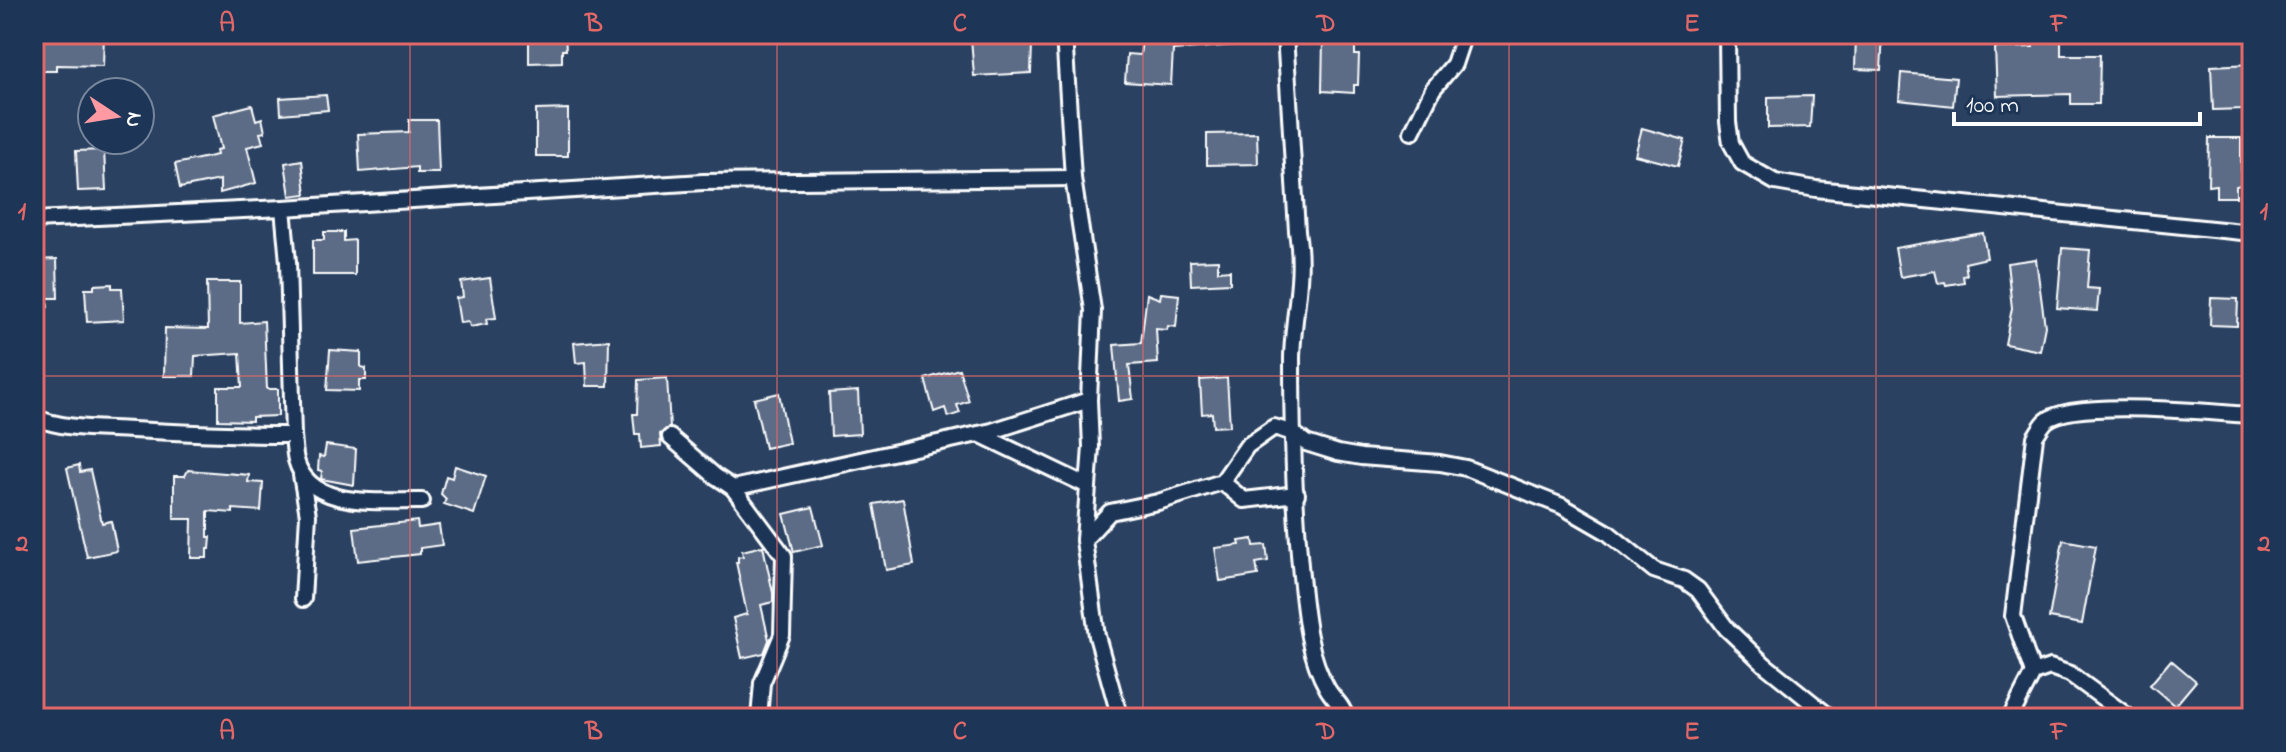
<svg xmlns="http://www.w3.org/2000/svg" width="2286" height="752" viewBox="0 0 2286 752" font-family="'Indie Flower',sans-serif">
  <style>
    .building { fill: #5b6c86; stroke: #fff; stroke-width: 2 }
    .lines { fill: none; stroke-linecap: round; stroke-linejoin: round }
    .street-casing { stroke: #fff; stroke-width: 20 }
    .street { stroke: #1d3557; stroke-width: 14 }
    .grid { fill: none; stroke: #e26868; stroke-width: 2; stroke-opacity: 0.55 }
    .neatline { fill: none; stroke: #e26868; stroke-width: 3 }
    .grid-label { font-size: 26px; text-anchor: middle; font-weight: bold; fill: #e26868 }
  </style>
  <rect width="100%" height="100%" fill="#2a4161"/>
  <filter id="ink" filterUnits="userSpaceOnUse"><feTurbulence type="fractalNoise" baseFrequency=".0125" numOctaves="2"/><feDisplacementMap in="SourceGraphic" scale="16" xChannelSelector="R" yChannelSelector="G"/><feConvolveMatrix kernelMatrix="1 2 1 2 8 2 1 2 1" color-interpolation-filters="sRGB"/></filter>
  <g filter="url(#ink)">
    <g class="building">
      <path d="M34,34h70l-1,32 -47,-1v6h-22z"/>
      <path d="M532,34h33l1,16h-4v12l-33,1v-25l3,-1z"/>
      <path d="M1143,34h104v10l-74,6 -2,35 -46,-3 2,-28 13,1z"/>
      <path d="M1856,34h27l-2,36 -26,-1z"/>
      <path d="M1023,36l1,9 8,-1 -1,29 -57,3 -3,-38z"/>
      <path d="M1323,38h32v17h4l-1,30h-4v8l-32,-2z"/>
      <path d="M2061,41v14h39l-1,49h-28v-10l-74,2 -2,-48 38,-1v-5z"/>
      <path d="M2252,64v34h-9l1,11 -31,1 -2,-44z"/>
      <path d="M1901,73l55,5 -3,28 -54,-6z"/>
      <path d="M326,95l2,15 -47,4 -1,-16z"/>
      <path d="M1812,96l-2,31 -42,1v-31z"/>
      <path d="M252,105l4,15 6,-2 3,14 -5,1 3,10 -16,4 9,36 -36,10v-13l-40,8 -5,-24 42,-9 -1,-5 5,-1 -8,-34z"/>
      <path d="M568,109v47h-32v-46z"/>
      <path d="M409,120h28l2,53h-22v-6l-57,5 -2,-38 51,-2z"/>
      <path d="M1642,128l43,12 -7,26 -43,-11z"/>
      <path d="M1257,133l1,31 -51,1v-31z"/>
      <path d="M2209,138h32v47l-5,1v11h-20v-12l-8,1z"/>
      <path d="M104,150l2,40 -28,1 -2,-40z"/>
      <path d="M302,160l4,34 -16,2 -5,-33z"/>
      <path d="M324,232h20v9l11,-1v35h-42v-35h11z"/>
      <path d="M1983,233l4,25 -22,5 2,12 -4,1 1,6 -18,3 -1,-3 -7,1 -3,-12 -35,6 -5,-29z"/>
      <path d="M2062,248l28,2 -3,38 12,1 -2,22 -40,-3z"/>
      <path d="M57,259l1,39h-11l1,9 -14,1v-48z"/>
      <path d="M2036,259l9,67 -5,25 -35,-7 7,-36 -5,-45z"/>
      <path d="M1218,260v11l12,-1v13l-39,2 -1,-24z"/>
      <path d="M490,278l6,40 -10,1 1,5 -17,3 -1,-5 -9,1 -4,-25 7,-1 -2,-15z"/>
      <path d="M207,282h33v41l24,-2 3,68h11v27l-26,1v4l-34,-1v-33h24l-2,-34 -45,3 -1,20h-30l1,-48 43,1z"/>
      <path d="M112,284v4h10l2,32 -37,2 -2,-33h9v-4z"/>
      <path d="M1161,293l18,2 -3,32 -8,-1 -1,4 -11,-1 2,34 -29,2 4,34 -14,2 -5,-56 27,-2 6,-49 13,5z"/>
      <path d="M2211,298l27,1 -1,27 -27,-1z"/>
      <path d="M609,340l-1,46h-21l-1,-24 -10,1 -2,-20z"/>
      <path d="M330,350l31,2v15l5,1v12h-7v11l-32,-1z"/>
      <path d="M959,369l10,32 -12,4 3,8 -12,4 -3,-9 -11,4 -9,-33z"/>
      <path d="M667,378l3,49 -10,7 1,12 -20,2 -1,-14h-5l-2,-20h4l1,-34z"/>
      <path d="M1227,378l3,48 -17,1 -1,-14 -10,1 -2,-34z"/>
      <path d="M858,391l2,43 -29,2 -2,-43z"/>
      <path d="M779,393l10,50 -24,5 -11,-49z"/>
      <path d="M326,445l30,4 -2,36 -33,-6 1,-8 -4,-1 1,-14 5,1z"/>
      <path d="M79,465l1,7 10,-2 12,53 9,-2 6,30 -30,6 -20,-89z"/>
      <path d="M455,466l31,10 -12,38 -30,-10 2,-5 -5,-5 5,-18 6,2z"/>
      <path d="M188,470l61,5 -1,7 15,1 -2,28 -28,-2v4l-25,-2v26h3l-1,12h-3v9h-16l1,-39h-18v-43h11z"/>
      <path d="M903,499l11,66 -28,5 -12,-66z"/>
      <path d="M813,507l10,38 -29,7 -10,-38z"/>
      <path d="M417,521l1,7 21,-3 3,20 -22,3v6l-62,7 -4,-33z"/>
      <path d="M1253,539l1,7 12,-1 2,16 -12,2 2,12 -38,6 -5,-33 25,-3 -1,-4z"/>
      <path d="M2063,540l33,6 -14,78 -33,-6z"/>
      <path d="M763,546l10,47v9l-12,3 8,35 -5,13 -22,5 -9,-40 14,-4 -11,-52h2v-5l5,-1 -1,-5z"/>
      <path d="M2171,660l25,21 -21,25 -25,-21z"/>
    </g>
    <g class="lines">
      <g class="street-casing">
        <g id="street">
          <path d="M1064,34l9,144 20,132 -4,90 2,47 -7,93 13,96 23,82"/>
          <path d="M1285,34l12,197c8,44 -4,83 -5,127 0,72 2,146 9,218 4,37 7,79 26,112 6,11 16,17 19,30"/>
          <path d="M1727,34l1,88 3,21 11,20 33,19 41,7 436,44"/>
          <path d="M1412,132l21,-43 21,-25 10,-30"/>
          <path d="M283,208l5,54 5,173c1,8 1,17 3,25 14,51 86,40 126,41"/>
          <path d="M34,220l249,-12 420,-26 370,-4"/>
          <path d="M34,417c30,13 65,11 98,13 53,3 107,5 161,5"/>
          <path d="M979,434l109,52"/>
          <path d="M670,437l45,39 18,12 259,-57 97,-31"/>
          <path d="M301,475l7,40 -5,84"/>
          <path d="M1222,482l22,18 53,-6"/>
          <path d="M733,488l51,68 -2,79 -20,48 -3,35"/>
          <path d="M1084,540l26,-28 48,-10 64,-20 25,-36 27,-19 19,6 13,10 32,10 23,4 79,6 26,5 96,38 45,26 47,38 30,10 14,10 29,39 38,36 66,53"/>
          <path d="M2033,673l-20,-57 22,-179c3,-5 7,-12 11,-16 27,-23 166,-8 206,-6"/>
          <path d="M2010,718l23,-45 17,-6 20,7 60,44"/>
        </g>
      </g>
      <use href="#street" class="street"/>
    </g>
  </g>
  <path class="grid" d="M410,34v684M777,34v684M1143,34v684M1509,34v684M1876,34v684M34,376h2218"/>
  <rect width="2286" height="752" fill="none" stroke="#1d3557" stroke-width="88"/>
  <g transform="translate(116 116) rotate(102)"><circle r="38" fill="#1d3557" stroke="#77869a" stroke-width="2"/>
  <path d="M0-6L14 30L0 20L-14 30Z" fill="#ff9aa2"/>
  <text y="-12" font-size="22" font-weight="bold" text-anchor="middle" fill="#ffffff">N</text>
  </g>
  <path d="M1954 112v12h246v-12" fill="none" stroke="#ffffff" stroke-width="4"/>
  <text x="1966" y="112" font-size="24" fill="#ffffff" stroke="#1d3557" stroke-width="6" paint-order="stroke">100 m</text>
  <rect x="44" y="44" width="2198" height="664" class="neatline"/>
  <g class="grid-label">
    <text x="227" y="31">A</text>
    <text x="594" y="31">B</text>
    <text x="960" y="31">C</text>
    <text x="1326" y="31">D</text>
    <text x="1692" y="31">E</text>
    <text x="2059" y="31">F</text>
    <text x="22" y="219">1</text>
    <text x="2264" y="219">1</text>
    <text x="22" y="551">2</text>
    <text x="2264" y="551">2</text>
    <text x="227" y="739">A</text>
    <text x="594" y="739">B</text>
    <text x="960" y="739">C</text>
    <text x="1326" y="739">D</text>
    <text x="1692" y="739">E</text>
    <text x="2059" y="739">F</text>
  </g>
</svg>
